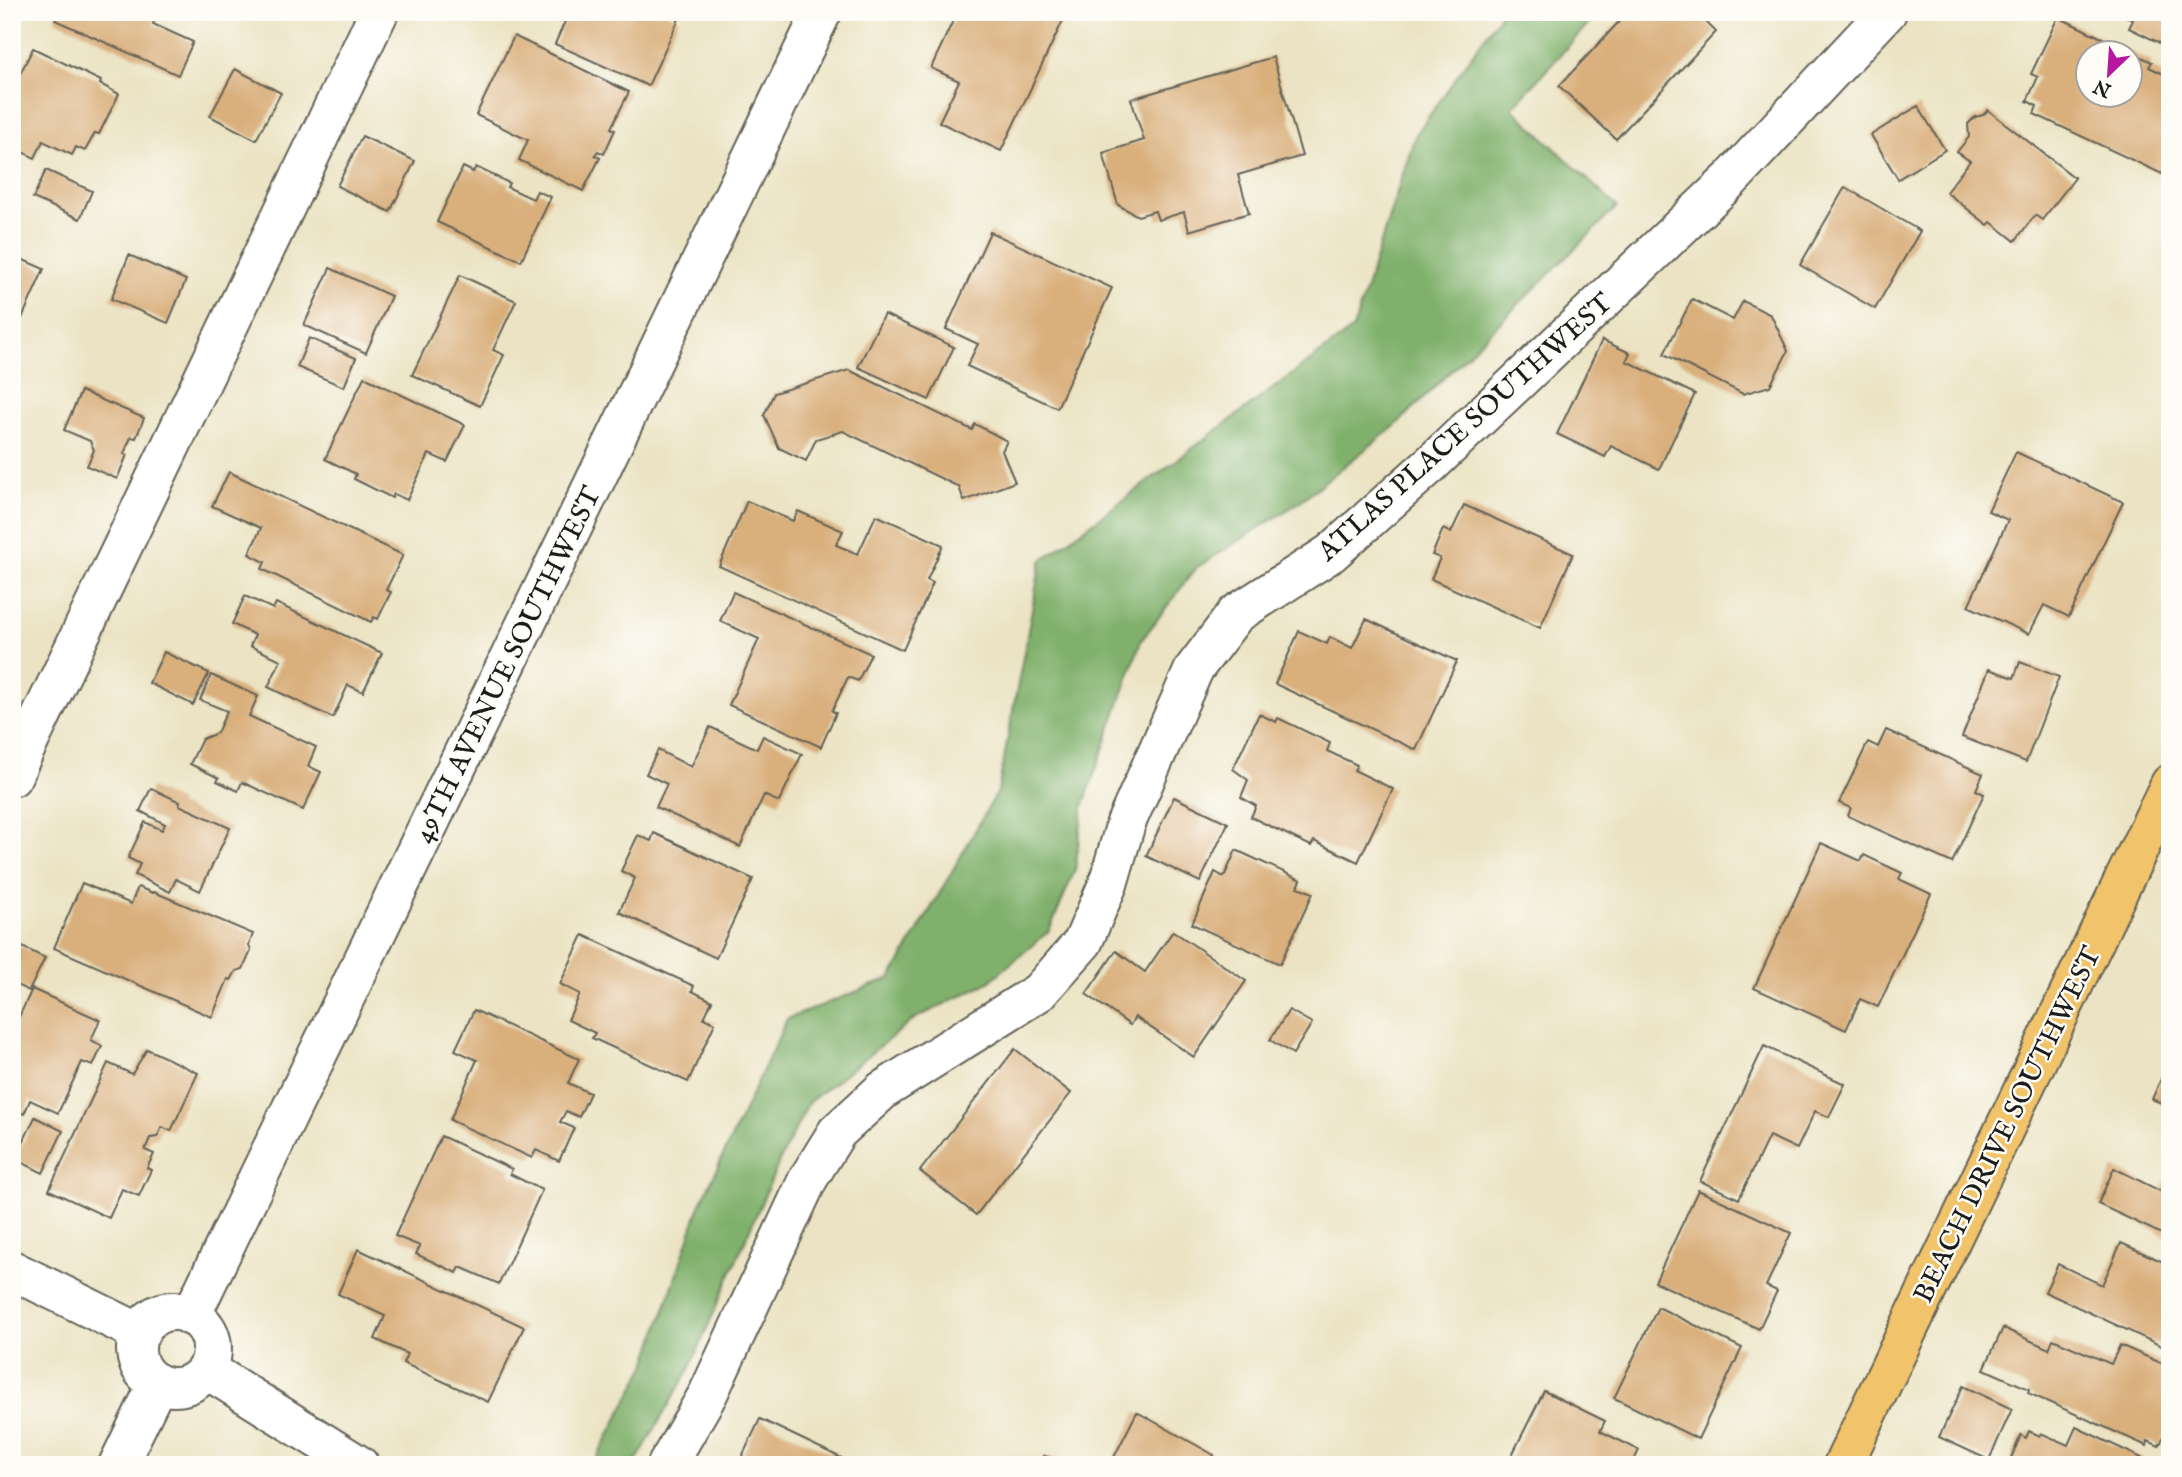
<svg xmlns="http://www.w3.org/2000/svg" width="2182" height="1477" viewBox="0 0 2182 1477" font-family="'IM FELL English',serif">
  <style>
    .forest { fill: #80b16c; stroke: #4e6644; stroke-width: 2 }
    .building { fill: #d9af7c; fill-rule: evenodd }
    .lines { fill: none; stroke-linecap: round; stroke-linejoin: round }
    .minor-casing { stroke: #646256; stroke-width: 42 }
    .major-casing { stroke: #646256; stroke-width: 42 }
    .minor { stroke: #fff; stroke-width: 38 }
    .major { stroke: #f1c36a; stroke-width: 38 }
    .labels { text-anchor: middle; stroke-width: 5; stroke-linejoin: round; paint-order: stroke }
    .street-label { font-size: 28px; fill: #1c1c1c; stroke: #fdfcf7 }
  </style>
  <rect width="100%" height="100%" fill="#fdfcf7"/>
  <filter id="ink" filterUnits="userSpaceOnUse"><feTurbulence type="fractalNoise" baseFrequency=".0143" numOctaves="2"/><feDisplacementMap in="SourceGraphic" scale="14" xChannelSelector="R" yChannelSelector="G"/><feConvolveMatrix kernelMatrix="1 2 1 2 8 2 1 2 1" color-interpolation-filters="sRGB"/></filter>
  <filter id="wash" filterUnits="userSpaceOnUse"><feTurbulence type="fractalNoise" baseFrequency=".00686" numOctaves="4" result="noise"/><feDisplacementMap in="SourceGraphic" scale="28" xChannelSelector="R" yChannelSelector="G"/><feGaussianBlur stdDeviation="1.57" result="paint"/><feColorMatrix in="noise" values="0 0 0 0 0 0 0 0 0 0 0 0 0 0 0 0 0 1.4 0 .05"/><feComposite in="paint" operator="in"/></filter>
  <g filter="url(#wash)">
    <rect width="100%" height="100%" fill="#ebe3c3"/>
    <path class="forest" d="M1502,12h97l-87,96 105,99 -222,219 -100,79 -99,63 -55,73 -58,166 -8,63 -26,61 -60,51 -73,36 -107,84 -30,60 -90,208 -55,95h-41l53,-100 54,-160 87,-186 104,-41 107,-187 43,-230 312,-232 62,-193z"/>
    <g id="blocks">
      <g class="building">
        <path d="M59,12h83l13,7 -2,5 40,18 -15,33 -123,-55z"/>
        <path d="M569,12h96l14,7 -31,67 -93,-42z"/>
        <path d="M957,12h110l-66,139 -62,-29 20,-41 -28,-13z"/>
        <path d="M1628,12h68l20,20 -100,107 -57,-53z"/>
        <path d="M2118,12h52v36l-41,-20 4,-8z"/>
        <path d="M2058,17l94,45 -3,5 21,10v81l-8,16 -128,-60 3,-8 -10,-5 11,-24 -7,-3zM2088,52h42v42h-42z"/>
        <path d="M514,36l115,56 -18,36 4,2 -11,24 -6,-3 -3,4 5,3 -17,33 -64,-31 9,-20 -52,-25z"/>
        <path d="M33,48l68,33 -1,3 19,10 -20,40 -4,-1 -10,18 -9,-4 -4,8 -29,-14 -8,17 -23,-11v-57z"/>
        <path d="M1273,57l29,99 -64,19 11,38 -60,18 -5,-19 -26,8 -3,-9 -17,5 -20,-11 -15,-52 41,-13 -13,-41z"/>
        <path d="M235,69l46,24 -25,47 -46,-24z"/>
        <path d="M1918,106l27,44 -47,29 -27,-44z"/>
        <path d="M1988,110l87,68 -33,42 -7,-5 -20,26 -24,-19 -3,3 -42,-33 24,-31 -13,-9 12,-15 -1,-13 7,-7 8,-2z"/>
        <path d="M362,136l53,25 -25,51 -53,-26z"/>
        <path d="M463,167l10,5 3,-5 33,16 -2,4 26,12 4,-8 14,6 -30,64 -84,-39z"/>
        <path d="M46,170l46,21 -12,28 -47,-21z"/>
        <path d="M1845,187l75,44 -45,78 -75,-44z"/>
        <path d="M990,232l122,56 -55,120 -90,-42 11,-22 -32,-15z"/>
        <path d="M12,255l32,14 -30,67 -2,-1z"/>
        <path d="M129,255l57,25 -18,43 -57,-24z"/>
        <path d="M330,268l61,28 -25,57 -62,-28z"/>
        <path d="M460,275l56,26 -23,49 11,5 -24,51 -68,-31z"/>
        <path d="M1692,299l41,21 10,-19 28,14 17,36 -18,35 -27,8 -79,-40z"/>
        <path d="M884,314l70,33 -25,53 -71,-33z"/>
        <path d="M309,338l47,20 -12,29 -47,-20z"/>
        <path d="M1602,340l28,13 -4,8 69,33 -36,75 -48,-23 -6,11 -48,-23z"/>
        <path d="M849,370l123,60 3,-6 32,17 -5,10 13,31 -51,19 -5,-14 -116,-56 -27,8 -10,22 -27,-13 -15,-33 10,-22z"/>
        <path d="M364,377l101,48 -18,37 -18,-8 -22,46 -13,-6 -2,4 -38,-19 2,-5 -31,-15z"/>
        <path d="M81,391l63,27 -8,20 -5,-1 -7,17 3,1 -10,24 -30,-13 7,-16 -4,-9 -26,-11z"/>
        <path d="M2016,452l107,50 -54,115 -25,-12 -15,29 -61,-28 40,-86 -20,-9z"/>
        <path d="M229,472l174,83 -17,35 5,2 -13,27 -4,-2 -3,5 -109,-53 3,-7 -16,-8 12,-26 -49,-22z"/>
        <path d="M747,501l46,20 5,-10 45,20 -7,14 22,9 18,-39 67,30 -16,35 6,3 -30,67 -184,-84z"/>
        <path d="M1464,505l109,49 -33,74 -109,-49 9,-21 -8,-3 11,-26 8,4z"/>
        <path d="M733,592l138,62 -13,27 -10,-4 -16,34 4,2 -15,34 -92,-42 30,-66 -39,-18z"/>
        <path d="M245,596l28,13 3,-6 106,50 -19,39 -15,-7 -15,33 -65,-31 13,-27 -31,-14 5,-11 -23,-11z"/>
        <path d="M1366,619l91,42 -41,89 -141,-66 24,-53 28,13 3,-7 22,11z"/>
        <path d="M164,652l45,21 -16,32 -44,-22z"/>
        <path d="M2020,662l39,15 -33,85 -64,-25 27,-68 25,9z"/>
        <path d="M211,675l47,21 -9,20 67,31 -8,19 13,6 -18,38 -61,-28 -4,9 -21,-10 2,-3 -29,-14 12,-25 15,-6 10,-22 -27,-11z"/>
        <path d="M1259,714l17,8 2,-4 52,25 -3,8 30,14 -3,5 39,19 -35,73 -44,-21 -3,5 -60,-29 5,-11 -15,-9 7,-17 -15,-11z"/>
        <path d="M710,727l47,22 6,-13 39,18 -23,48 -15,-7 -24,52 -84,-40 11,-23 -21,-10 12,-24 33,17z"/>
        <path d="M1886,730l97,44 -7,16 8,4 -32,69 -104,-47 3,-8 -12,-5 29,-61 10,5z"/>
        <path d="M151,788l29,14 -1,3 51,23 -30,63 -24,-12 -6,13 -35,-17 5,-11 -12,-6 17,-36 17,8 3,-6 -25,-13z"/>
        <path d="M1174,797l54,26 -28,59 -54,-26z"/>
        <path d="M654,833l99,46 -37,79 -97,-46 16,-34 -14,-7 17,-36 13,6z"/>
        <path d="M1821,843l40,18 3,-6 38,18 -3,6 32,15 -53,113 -18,-8 -14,31 -92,-42z"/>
        <path d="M1236,850l65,30 -3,7 15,6 -33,71 -88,-40 23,-52 9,5z"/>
        <path d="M82,883l49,21 7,-17 15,6 1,-1 99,42 -4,11 2,6 -8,18 -7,2 -5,9 -3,-1 -16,38 -158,-69z"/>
        <path d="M1173,931l73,50 -52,76 -59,-40 -5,8 -44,-31 30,-43 29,21z"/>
        <path d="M583,935l111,51 -2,5 20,10 -8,17 11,5 -27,59 -96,-44 3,-5 -27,-13 12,-26 -20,-10z"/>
        <path d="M12,942l33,16 -16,33 -17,-8z"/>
        <path d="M32,989l68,31 -9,20 11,6 -9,20 -11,-4 -24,51 -28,-13 -6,14 -12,-5v-77z"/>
        <path d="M474,1010l105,49 -11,24 22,10 -11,24 -13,-6 -6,11 14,6 -15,33 -23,-11 -4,8 -82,-38 27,-60 -22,-10z"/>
        <path d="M1289,1010l23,13 -19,31 -23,-14z"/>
        <path d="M1764,1046l81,38 -16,33 -14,-6 -18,38 -28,-13 -30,63 -39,-18z"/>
        <path d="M147,1049l51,24 -27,58 -9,-4 -5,10 -7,1 -5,12 9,4 -7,14 4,2 -12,26 -17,-7 -13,29 -60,-28 59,-127 24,11z"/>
        <path d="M1015,1049l56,44 -95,122 -56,-44z"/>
        <path d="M2170,1059v48l-18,-8z"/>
        <path d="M35,1117l28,14 -20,42 -28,-14z"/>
        <path d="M441,1136l71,33 -2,5 32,16 -43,94 -39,-17 -3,6 -41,-19 4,-8 -25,-10z"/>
        <path d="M2114,1168l46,23 10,-20v67l-72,-34z"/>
        <path d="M1698,1190l93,43 -25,53 11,5 -18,38 -104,-47z"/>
        <path d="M2121,1243l49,22v85l-125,-58 13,-28 44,21z"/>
        <path d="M358,1249l166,78 -36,75 -85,-39 4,-9 -32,-15 10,-23 -47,-22z"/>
        <path d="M1658,1307l84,41 -44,91 -84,-41z"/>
        <path d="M2003,1328l46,21 4,-10 58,25 9,-19 50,22v57l-11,22 -11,-5 -1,5 -119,-53 1,-4 -45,-20z"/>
        <path d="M1963,1386l49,23 -23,51 -50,-23z"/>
        <path d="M1544,1391l61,30 -5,10 39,19 -7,15h-125z"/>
        <path d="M1137,1412l77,43 -6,10h-98z"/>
        <path d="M760,1419l96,46h-118z"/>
        <path d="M2076,1427l74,35 -1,3h-141l13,-30 5,3 3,-7 11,5 1,-3 27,12z"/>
        <path d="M1044,1456l31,8v1h-33z"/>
      </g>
    </g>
  </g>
  <g filter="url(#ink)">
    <use href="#blocks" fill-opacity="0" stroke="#646256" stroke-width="2"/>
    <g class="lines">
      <g class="minor-casing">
        <g id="minor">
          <path d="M12,777l367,-765"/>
          <path d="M12,1270l128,63"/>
          <circle cx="174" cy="1349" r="38"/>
          <path d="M191,1316l631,-1304"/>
          <path d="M206,1369l153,96"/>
          <path d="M118,1465l40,-82"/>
          <path d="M667,1465l41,-71 100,-215 29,-47 46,-42 156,-98 44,-50 25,-58 18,-61 68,-154 42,-55 95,-61 101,-90 299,-284 156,-167"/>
        </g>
      </g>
      <g class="major-casing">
        <path id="major" d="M1843,1465l327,-681"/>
      </g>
      <use href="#minor" class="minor"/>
      <use href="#major" class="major"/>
    </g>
  </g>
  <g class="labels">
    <g class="street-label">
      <text transform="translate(1464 426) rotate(-42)" y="10">ATLAS PLACE SOUTHWEST</text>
      <text transform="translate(506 664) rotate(-64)" y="10">49TH AVENUE SOUTHWEST</text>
      <text transform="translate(2006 1124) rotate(-64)" y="10">BEACH DRIVE SOUTHWEST</text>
    </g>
  </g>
  <rect width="2182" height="1477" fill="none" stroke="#fdfcf7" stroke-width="42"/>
  <g transform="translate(2109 74) rotate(205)"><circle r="33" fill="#fdfcf7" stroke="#a3a29f" stroke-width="2"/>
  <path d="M0-5L12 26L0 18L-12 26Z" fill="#b5179e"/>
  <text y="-10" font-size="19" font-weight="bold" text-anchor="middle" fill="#1c1c1c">N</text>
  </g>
</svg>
